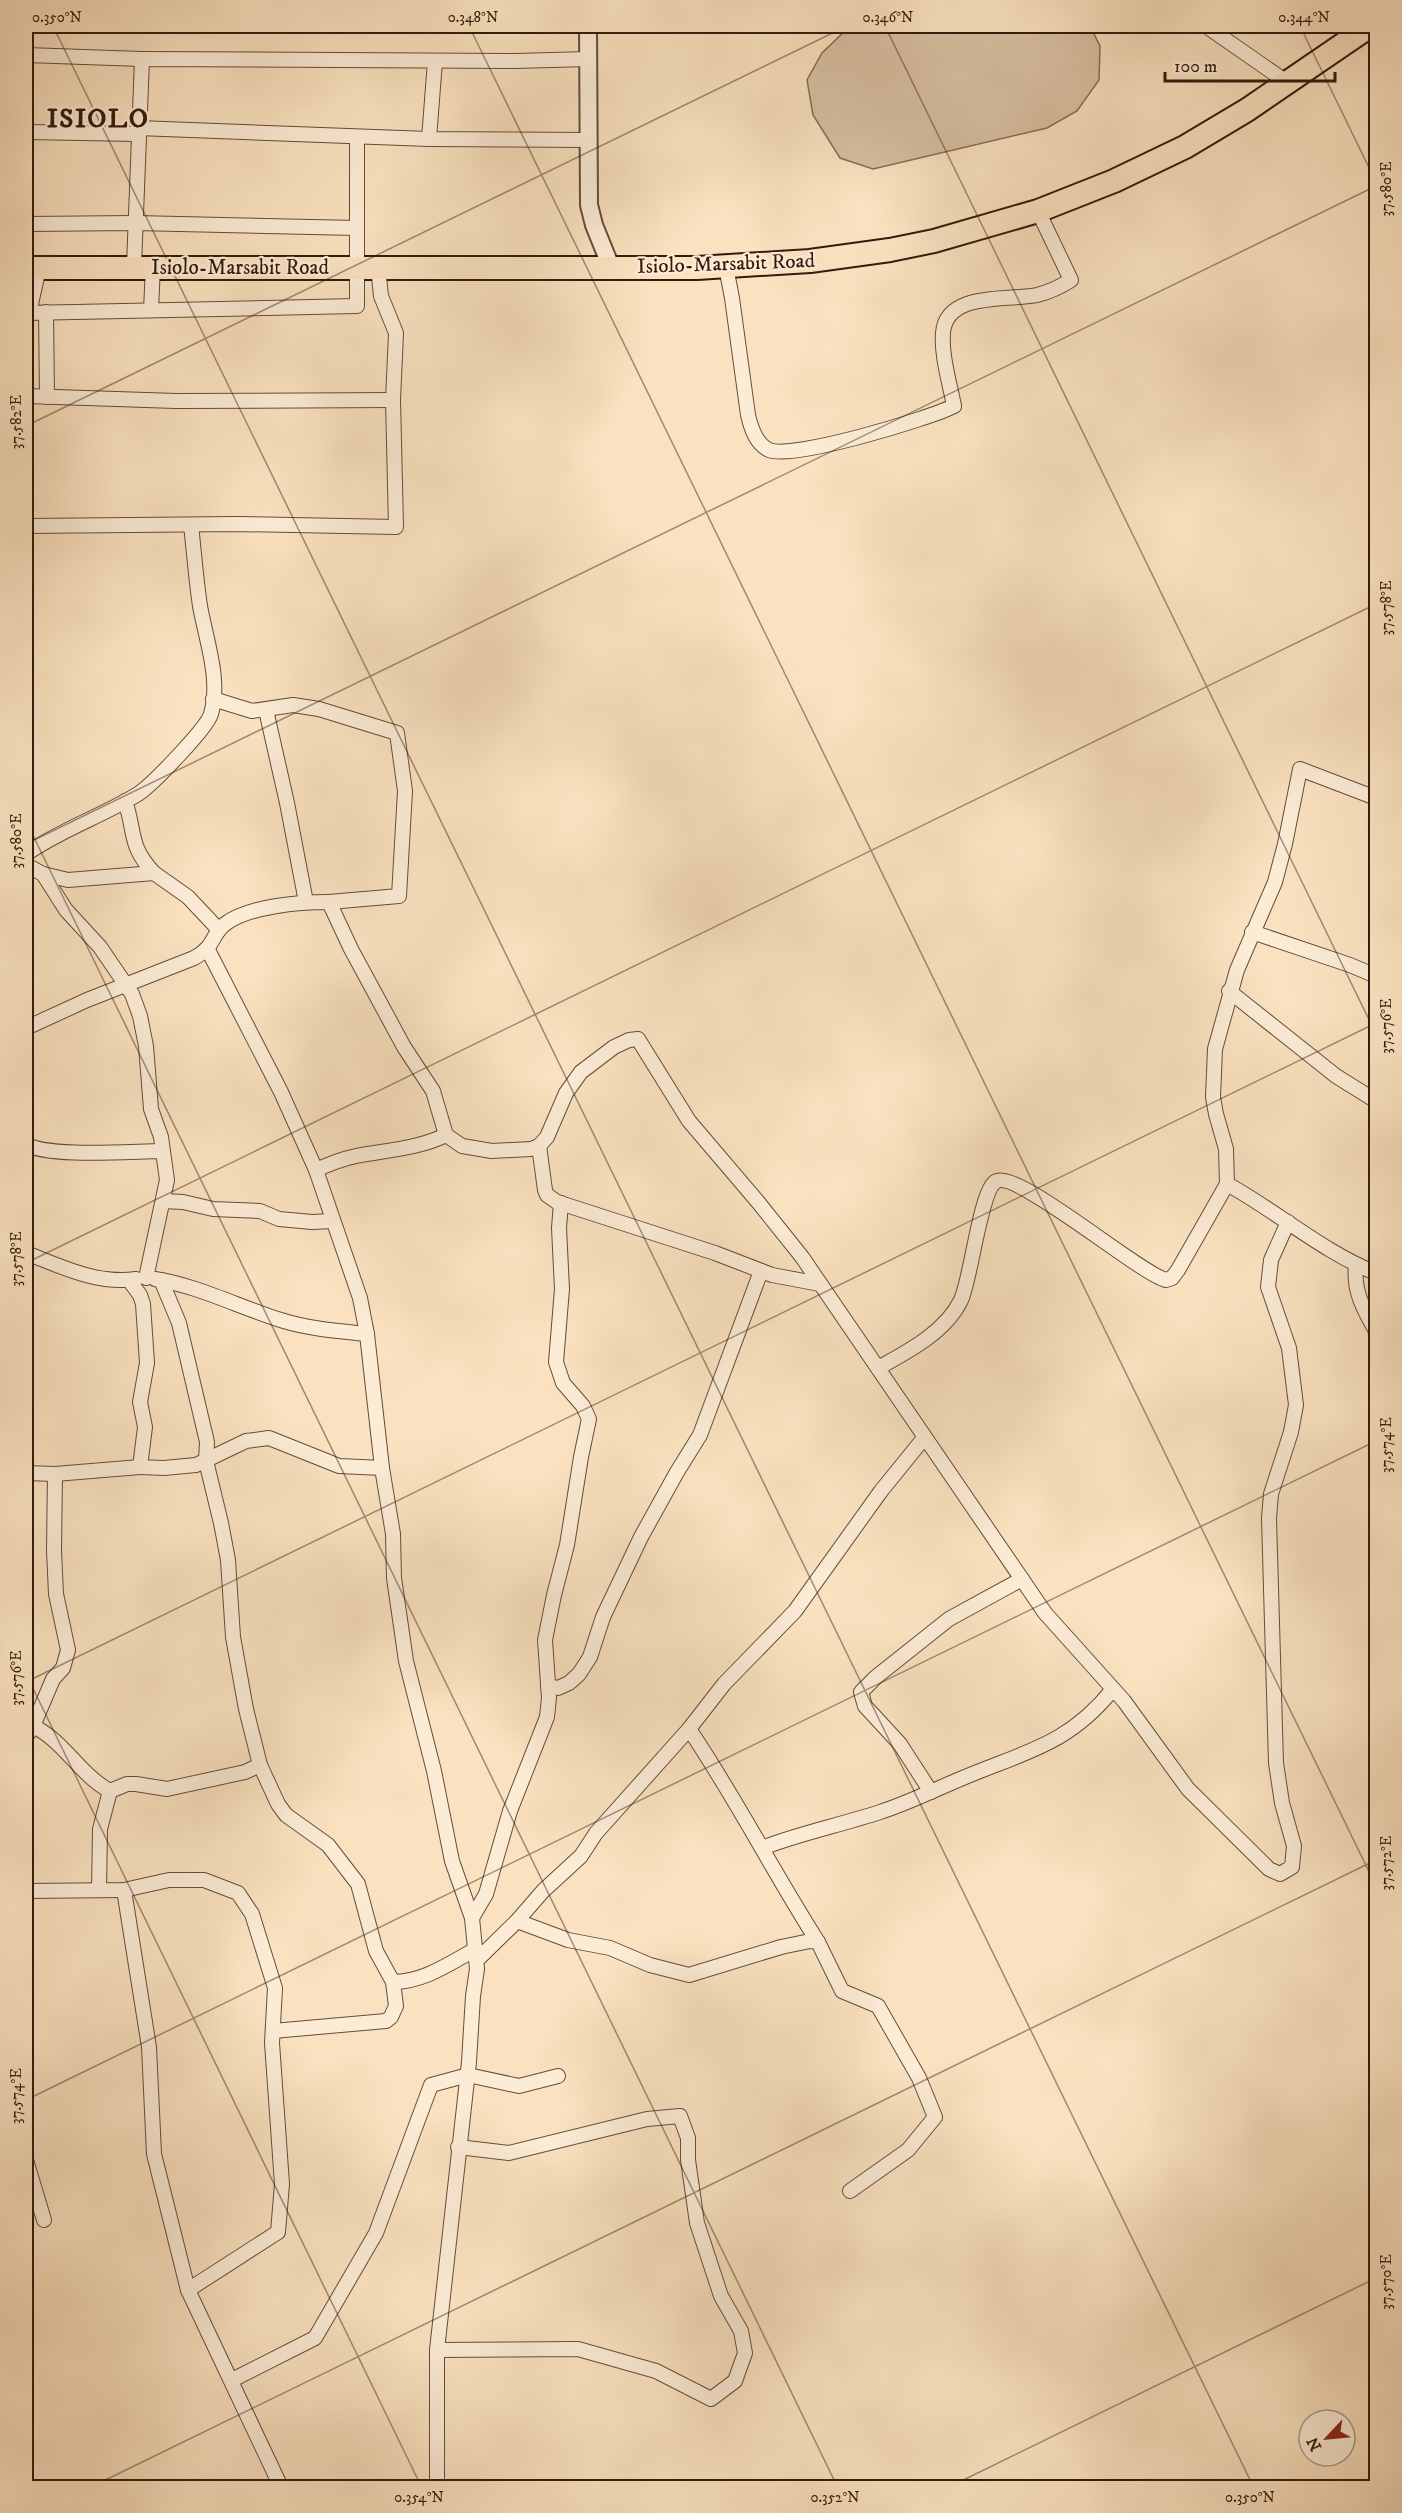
<svg xmlns="http://www.w3.org/2000/svg" width="1402" height="2513" viewBox="0 0 1402 2513" font-family="'IM FELL DW Pica',serif">
  <style>
    .pitch { fill: #d8c0a2; stroke: #866d58; stroke-width: 1.5 }
    .lines { fill: none; stroke-linecap: round; stroke-linejoin: round }
    .minor-casing { stroke: #654c3a; stroke-width: 16 }
    .tertiary-casing { stroke: #654c3a; stroke-width: 20 }
    .trunk-casing { stroke: #331a0d; stroke-width: 26 }
    .minor { stroke: #fcecd6; stroke-width: 14 }
    .tertiary { stroke: #fcecd6; stroke-width: 16 }
    .trunk { stroke: #fae2c0; stroke-width: 22 }
    .ticks { fill: none; stroke: #331a0d; stroke-width: 1.5; stroke-opacity: 0.45 }
    .labels { text-anchor: middle; stroke-width: 4.5; stroke-linejoin: round; paint-order: stroke }
    .street-label { font-size: 21px; fill: #331a0d; stroke: #fcecd6 }
    .district-label { font-size: 27px; font-weight: bold; letter-spacing: 1.5px; fill: #331a0d; stroke: #fcecd6 }
    .neatline { fill: none; stroke: #331a0d; stroke-width: 2 }
    .ticks-label { font-size: 15px; text-anchor: middle; fill: #331a0d }
  </style>
  <rect width="100%" height="100%" fill="#fae2c0"/>
  <filter id="stains"><feTurbulence type="fractalNoise" baseFrequency=".00333" numOctaves="4"/><feColorMatrix values="0 0 0 0 .2 0 0 0 0 .09 0 0 0 0 .02 0 0 0 .5 -.17"/></filter>
  <radialGradient id="worn" r=".72"><stop offset=".6" stop-color="#630" stop-opacity="0"/><stop offset="1" stop-color="#630" stop-opacity=".3"/></radialGradient>
  <path class="pitch" d="M857,26h233l10,20 -1,34 -22,31 -30,17 -174,41 -33,-11 -27,-43 -6,-35 15,-27 27,-26z"/>
  <g class="lines">
    <g class="minor-casing">
      <g id="minor">
        <path d="M1206,26l82,57"/>
        <path d="M26,55l116,4"/>
        <path d="M138,128l291,11 159,1"/>
        <path d="M26,132l112,2"/>
        <path d="M429,139l6,-78"/>
        <path d="M26,224l109,-1 222,5"/>
        <path d="M134,266l8,-207 373,2 73,-2"/>
        <path d="M726,267l6,31 16,117c3,13 8,29 21,35 23,10 159,-31 185,-44 -4,-22 -13,-51 -11,-73 3,-42 66,-32 94,-38 12,-3 23,-8 34,-15l-33,-69"/>
        <path d="M151,310l2,-44"/>
        <path d="M46,312l1,85"/>
        <path d="M26,313l331,-7v-169"/>
        <path d="M29,313l10,-45"/>
        <path d="M26,396l150,5 217,-1"/>
        <path d="M26,526l210,-2 160,3 -3,-127 3,-67 -15,-37 -3,-29"/>
        <path d="M213,699l39,12 41,-6 26,4 78,24 8,58 -6,105 -70,6"/>
        <path d="M266,710l21,93 19,99"/>
        <path d="M1376,798l-76,-29 -15,75 -10,38 -38,88 -22,79 -2,48 3,17 10,35 1,35c51,28 96,68 149,89"/>
        <path d="M125,801c11,32 3,44 29,72"/>
        <path d="M26,854c34,-24 76,-38 112,-60 14,-9 69,-66 73,-80 10,-34 -5,-74 -11,-108 -4,-27 -6,-54 -9,-81"/>
        <path d="M26,865l17,9 23,36 34,37 32,47 8,22 6,30 5,63 10,28 6,43 -21,98"/>
        <path d="M43,874l25,6 86,-7 34,24 31,33"/>
        <path d="M1252,932l98,33 26,11"/>
        <path d="M208,950l73,142 35,78 44,128 7,36 15,134 11,66 1,44 12,83 28,110 18,90 20,57 5,51 -4,27 -4,66 -32,288v138"/>
        <path d="M1229,991l107,85 40,25"/>
        <path d="M26,1028l61,-28 107,-42c22,-12 16,-22 31,-34 24,-18 75,-22 104,-22l22,47 53,98 29,44 13,44 16,11 30,5 39,-2 8,-3 8,-9 19,-44 15,-21 33,-25 15,-7 9,-1 51,82 69,81 44,55 243,356 79,88 64,88 81,80 11,5 12,-7 2,-21 -12,-43 -6,-40 -7,-245 2,-24 20,-62 5,-27 -7,-57 -21,-61 3,-27 17,-38"/>
        <path d="M26,1144c21,14 108,7 136,7"/>
        <path d="M539,1146l6,44 2,5 10,7 158,51 57,22 48,9"/>
        <path d="M316,1170c13,-6 26,-11 40,-14 31,-6 61,-7 90,-21"/>
        <path d="M163,1201l20,1 30,7 47,2 19,8 33,3 21,-1"/>
        <path d="M26,1253c34,13 72,32 110,26"/>
        <path d="M1356,1266c-3,25 8,44 20,65"/>
        <path d="M155,1279c44,7 86,29 129,42 26,8 55,10 83,13"/>
        <path d="M129,1280l11,15 3,9 4,59 -7,39 5,25 -5,40 24,1 32,-3 50,-24 23,-3 70,28 43,2"/>
        <path d="M161,1280l18,43 28,119 -1,19 15,62 7,37 5,77 13,72 14,56 18,39 8,11 42,30 30,39 18,67 17,31 3,24 -5,11 -5,4 -113,10"/>
        <path d="M878,1368c29,-16 68,-36 83,-68 10,-21 19,-107 34,-118 20,-15 142,90 171,98l6,-2 6,-8 49,-86"/>
        <path d="M26,1473l29,1 85,-7"/>
        <path d="M548,1686l10,2 11,-5 10,-9 11,-17 13,-40 38,-80 36,-65 23,-37 61,-164"/>
        <path d="M33,1726c31,15 47,49 77,65"/>
        <path d="M689,1729c47,69 84,143 129,213"/>
        <path d="M26,1737l7,-11 20,-47 10,-11 5,-18 -12,-56 -2,-43 1,-77"/>
        <path d="M931,1792l-31,-48 -35,-38 -4,-14 15,-15 73,-58 73,-40"/>
        <path d="M762,1848c38,-15 79,-23 118,-36 31,-10 60,-25 90,-37 59,-24 101,-33 143,-86"/>
        <path d="M99,1890l1,-61 10,-38 17,-7h9l31,5 78,-17 15,-7"/>
        <path d="M124,1890l25,157 5,107 34,136 93,197"/>
        <path d="M26,1891l98,-1 45,-10h35l34,13 14,21 23,74 -3,55 10,141 -4,48 -90,58"/>
        <path d="M472,1918l14,-24 24,-83 37,-94 2,-19 -4,-58 9,-45 13,-50 14,-88 8,-38 -6,-13 -20,-23 -7,-21 6,-73 -3,-61 2,-25"/>
        <path d="M517,1921l51,19 42,8 40,17 39,10 92,-28 29,-6 8,1 24,49 36,15 41,72 16,39 -27,33 -58,41"/>
        <path d="M477,1960l40,-39 26,-30 38,-35 15,-23 93,-104 35,-45 71,-73 86,-120 43,-53"/>
        <path d="M393,1982c31,0 57,-19 83,-33"/>
        <path d="M26,2160l18,60"/>
        <path d="M437,2350l141,-1 78,22 55,28 24,-18 10,-28 -4,-22 -20,-35 -24,-73 -9,-63v-22l-8,-22 -33,3 -138,34 -51,-6"/>
        <path d="M232,2380l83,-42 61,-105 55,-148 37,-10 51,11 39,-10"/>
      </g>
    </g>
    <g class="tertiary-casing">
      <path id="tertiary" d="M588,26l1,179 5,20 17,42"/>
    </g>
    <g class="trunk-casing">
      <path id="trunk" d="M26,268h671l113,-7 80,-11 44,-9 104,-30 76,-30 71,-34 62,-37 123,-84"/>
    </g>
    <use href="#minor" class="minor"/>
    <use href="#tertiary" class="tertiary"/>
    <use href="#trunk" class="trunk"/>
  </g>
  <path class="ticks" d="M53,26l1201,2462M469,26l907,1860M885,26l491,1008M1300,26l76,156M26,426l821,-400M26,821l812,1667M26,844l1350,-658M26,1263l1350,-659M26,1674l396,814M26,1682l1350,-659M26,2100l1350,-659M89,2488l1287,-628M947,2488l429,-210"/>
  <g class="labels">
    <g class="street-label">
      <text transform="translate(726 263) rotate(-2)" y="7">Isiolo-Marsabit Road</text>
      <text x="240" y="274">Isiolo-Marsabit Road</text>
    </g>
    <g class="district-label">
      <text x="98" y="127">ISIOLO</text>
    </g>
  </g>
  <rect width="1402" height="2513" fill="none" stroke="#fae2c0" stroke-width="66"/>
  <g transform="translate(1327 2438) rotate(244)"><circle r="28" fill="#fcecd6" stroke="#ac9886" stroke-width="1.5"/>
  <path d="M0-4.5L10 22L0 15L-10 22Z" fill="#8f2418"/>
  <text y="-9" font-size="16" font-weight="bold" text-anchor="middle" fill="#331a0d">N</text>
  </g>
  <path d="M1165 72v9h170v-9" fill="none" stroke="#331a0d" stroke-width="3"/>
  <text x="1174" y="72" font-size="18" fill="#331a0d" stroke="#fcecd6" stroke-width="4.5" paint-order="stroke">100 m</text>
  <rect x="33" y="33" width="1336" height="2447" class="neatline"/>
  <g class="ticks-label">
    <text x="57" y="22">0.350°N</text>
    <text x="473" y="22">0.348°N</text>
    <text x="888" y="22">0.346°N</text>
    <text x="1304" y="22">0.344°N</text>
    <text transform="translate(1386 189) rotate(-90)" y="5">37.580°E</text>
    <text transform="translate(16 422) rotate(-90)" y="5">37.582°E</text>
    <text transform="translate(1386 608) rotate(-90)" y="5">37.578°E</text>
    <text transform="translate(16 841) rotate(-90)" y="5">37.580°E</text>
    <text transform="translate(1386 1026) rotate(-90)" y="5">37.576°E</text>
    <text transform="translate(16 1259) rotate(-90)" y="5">37.578°E</text>
    <text transform="translate(1386 1445) rotate(-90)" y="5">37.574°E</text>
    <text transform="translate(16 1678) rotate(-90)" y="5">37.576°E</text>
    <text transform="translate(1386 1863) rotate(-90)" y="5">37.572°E</text>
    <text transform="translate(16 2096) rotate(-90)" y="5">37.574°E</text>
    <text transform="translate(1386 2282) rotate(-90)" y="5">37.570°E</text>
    <text x="419" y="2502">0.354°N</text>
    <text x="835" y="2502">0.352°N</text>
    <text x="1250" y="2502">0.350°N</text>
  </g>
  <rect width="100%" height="100%" filter="url(#stains)"/>
  <rect width="100%" height="100%" fill="url(#worn)"/>
</svg>
